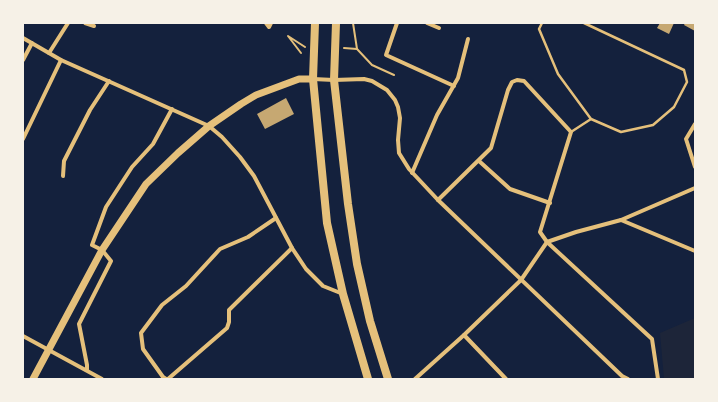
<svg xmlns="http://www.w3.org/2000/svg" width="718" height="402" viewBox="0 0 718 402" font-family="Lato,sans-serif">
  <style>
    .green { fill: #1d2539 }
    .building { fill: #c6a872 }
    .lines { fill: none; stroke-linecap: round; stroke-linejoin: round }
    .path { stroke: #e5c07b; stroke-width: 2 }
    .service { stroke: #e5c07b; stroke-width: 2.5 }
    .minor { stroke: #e5c07b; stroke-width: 4 }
    .tertiary { stroke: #e5c07b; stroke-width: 7 }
    .primary { stroke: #e5c07b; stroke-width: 8 }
  </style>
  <rect width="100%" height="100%" fill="#14213d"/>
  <path class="green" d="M695,318v61h-31l-4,-46z"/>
  <g class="building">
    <path d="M660,23h14l-5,11 -12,-6z"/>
    <path d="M685,23h10v8l-11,-6z"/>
    <path d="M286,98l8,16 -29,15 -8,-15z"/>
  </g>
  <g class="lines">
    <g class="path">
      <path d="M353,23l4,26 15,16 22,10"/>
      <path d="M344,48l13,1"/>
      <path d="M301,53l-13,-17 17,11"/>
    </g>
    <g class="service">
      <path d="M542,23l-3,6 19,45 33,45 30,13 32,-7 21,-18 13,-25 -3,-12 -100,-47"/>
      <path d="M571,132l20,-13"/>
    </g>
    <g class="minor">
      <path d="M85,23l9,3"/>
      <path d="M266,23l3,4 2,-4"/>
      <path d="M397,23l-11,32 68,31"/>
      <path d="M427,23l12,5"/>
      <path d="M23,38l38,22 148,66 13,11 18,20 14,19 38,72 14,21 17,17 20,8"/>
      <path d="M49,53l19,-30"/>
      <path d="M23,60l9,-17"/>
      <path d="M313,79l21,1 30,-1 8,2 15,9 8,10 3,7 2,11 -2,22 1,13 10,16 29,31 184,176 6,3"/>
      <path d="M695,124l-9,15 9,28"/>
      <path d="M23,139l38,-79"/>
      <path d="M479,161l31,28 40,14"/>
      <path d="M412,173l25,-58 21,-37 10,-39"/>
      <path d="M63,176l1,-15 26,-51 19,-29"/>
      <path d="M438,200l53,-52 17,-58 4,-8 5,-2 7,1 47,51 -31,100 7,10 105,97 6,40"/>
      <path d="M621,220l74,31"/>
      <path d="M464,335l42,44"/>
      <path d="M23,336l79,43"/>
      <path d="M87,370v-5l-8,-41 32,-63 -9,-11 -10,-5 14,-38 26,-40 21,-23 19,-35"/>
      <path d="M166,379l-3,-2 -20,-28 -2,-16 21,-28 24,-19 34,-37 28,-12 28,-19"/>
      <path d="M168,379l59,-51 2,-6v-12l63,-62"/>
      <path d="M415,379l49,-44 57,-55 26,-38 29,-10 45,-12 74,-32"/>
    </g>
    <path class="tertiary" d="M33,379l69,-129 44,-66 32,-31 31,-27 32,-22 15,-9 43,-16h14"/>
    <g class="primary">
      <path d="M315,23l-2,56 14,144 16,71 25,85"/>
      <path d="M336,23l-2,57 14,124 9,60 13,57 18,58"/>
    </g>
  </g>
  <rect width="718" height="402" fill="none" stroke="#f6f1e7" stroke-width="48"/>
</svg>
